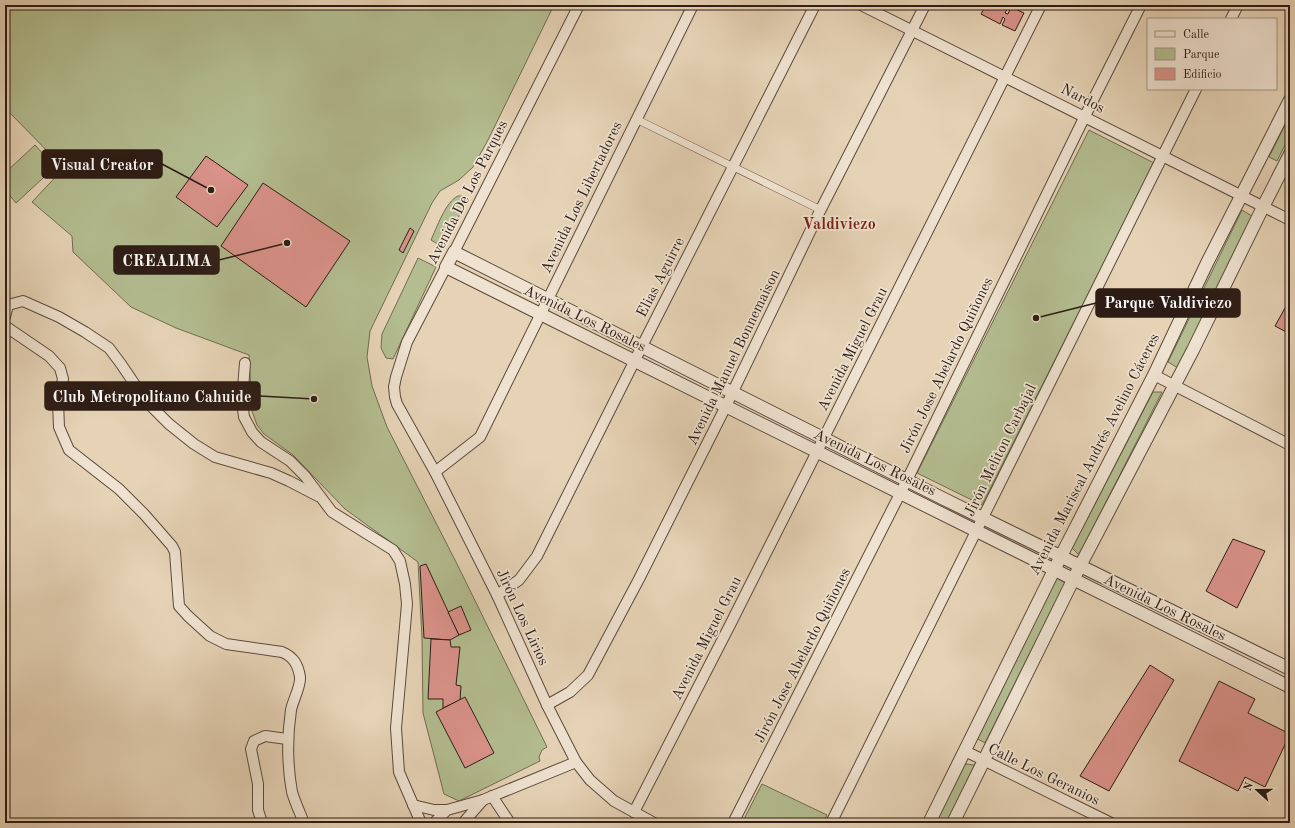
<svg xmlns="http://www.w3.org/2000/svg" width="1295" height="828" viewBox="0 0 1295 828" font-family="'Old Standard TT',serif">
  <style>
    .green { fill: #b3bd90; stroke: #706c52 }
    .building { fill: #db938b; stroke: #2d1c15 }
    .lines { fill: none; stroke-linecap: round; stroke-linejoin: round }
    .pedestrian-casing { stroke: #5b4a3d; stroke-width: 8 }
    .minor-casing { stroke: #5b4a3d; stroke-width: 12 }
    .tertiary-casing { stroke: #5b4a3d; stroke-width: 14 }
    .pedestrian { stroke: #efe2d0; stroke-width: 7 }
    .minor { stroke: #efe2d0; stroke-width: 10 }
    .tertiary { stroke: #efe2d0; stroke-width: 12 }
    .labels { text-anchor: middle; stroke-width: 3.5; stroke-linejoin: round; paint-order: stroke }
    .street-label { font-size: 15px; fill: #2d1c15; stroke: #efe2d0 }
    .neighbourhood-label { font-size: 16px; font-weight: bold; fill: #7a1f14; stroke: #efe2d0 }
    .leader { fill: none; stroke: #2d1c15; stroke-width: 1.5 }
    .callout-dot { fill: #2d1c15; stroke: #efe2d0; stroke-width: 1.5 }
    .callout { fill: #2d1c15; stroke: #2d1c15; stroke-width: 1.5 }
    .callout-label { font-size: 16px; text-anchor: middle; font-weight: bold; fill: #fff }
  </style>
  <rect width="100%" height="100%" fill="#e6d3b6"/>
  <filter id="stains"><feTurbulence type="fractalNoise" baseFrequency=".005" numOctaves="4"/><feColorMatrix values="0 0 0 0 .2 0 0 0 0 .09 0 0 0 0 .02 0 0 0 .5 -.17"/></filter>
  <radialGradient id="worn" r=".72"><stop offset=".6" stop-color="#630" stop-opacity="0"/><stop offset="1" stop-color="#630" stop-opacity=".3"/></radialGradient>
  <g class="green">
    <path d="M5,5h549l-66,135 -15,27 -14,13 -19,11 -8,12 -62,128 -3,26 5,29 15,41 70,137 90,183 -5,3 -3,7 1,4 -81,40 -15,-7 -21,-81 -1,-75 -4,-76 -73,-53 -52,-54 -29,-21 -7,-9 -5,-14 -3,-56 -73,-27 -45,-21 -58,-55 -1,-16 -40,-34 32,-34 -59,-60z"/>
    <path d="M1290,115v20l-13,26 -8,-4z"/>
    <path d="M1089,130l65,33 -172,342 -65,-32z"/>
    <path d="M35,145l20,22 -39,36 -11,-13v-17z"/>
    <path d="M458,196h4l6,3 -25,48 -12,-7c5,-11 15,-39 27,-44z"/>
    <path d="M1242,210l10,6 -74,152 -10,-6z"/>
    <path d="M418,258l18,9 -43,92 -7,-1 -5,-10 1,-14z"/>
    <path d="M1153,392h9l-83,163 -7,-7z"/>
    <path d="M1057,578l8,5 -80,160 -9,-5z"/>
    <path d="M966,764l8,1 -1,7 -25,51h-13l27,-55z"/>
    <path d="M762,784l65,31 -4,8h-81z"/>
  </g>
  <g class="building">
    <path d="M986,5h22l1,1 -4,7 3,1 3,-7 13,6 -9,18 -13,-6 3,-6 -2,-2 -3,7 -19,-10z"/>
    <path d="M206,156l42,29 -31,42 -41,-30z"/>
    <path d="M263,183l87,58 -44,66 -85,-61z"/>
    <path d="M410,228l4,3 -11,22 -4,-3z"/>
    <path d="M1290,299v35l-15,-8z"/>
    <path d="M1233,539l32,12 -28,57 -31,-17z"/>
    <path d="M426,564l33,71 -9,5 -26,-2 -4,-72z"/>
    <path d="M461,606l10,24 -12,5 -11,-23z"/>
    <path d="M431,639l19,1 1,7h9l-4,38 5,1 -1,14 -17,8v-9h-15z"/>
    <path d="M1150,665l24,15 -65,111 -29,-15z"/>
    <path d="M1219,681l36,18 -7,14 42,21 -25,53 -20,-10 -7,14 -59,-30z"/>
    <path d="M465,697l29,56 -29,15 -29,-56z"/>
  </g>
  <g class="lines">
    <g class="pedestrian-casing">
      <path id="pedestrian" d="M636,119l185,91"/>
    </g>
    <g class="minor-casing">
      <g id="minor">
        <path d="M861,5l429,215"/>
        <path d="M1231,19l7,-14"/>
        <path d="M454,252l125,-247"/>
        <path d="M446,267l-39,75 -11,35 -2,10 1,10 2,7 38,68 62,123 50,110 29,57 14,18 24,21 40,22"/>
        <path d="M5,303l3,2 15,-4 36,16 26,15 24,16 12,16 25,37 23,23 25,20 21,13 56,16 18,8 29,15"/>
        <path d="M5,317l3,-12"/>
        <path d="M5,326l44,30 11,12 3,11 -5,23 1,25 10,23 50,39 25,25 28,32 3,6 4,54 9,10 22,20 16,8 56,8c12,5 16,13 18,25 1,9 -7,23 -9,33 -4,27 -4,54 1,82 3,10 8,21 12,31"/>
        <path d="M245,363l-3,38 2,16 8,15 9,10 29,19 15,15 27,36 61,38 7,11 5,23 2,20 -11,124 3,44 22,51"/>
        <path d="M1154,375l136,70"/>
        <path d="M435,472l45,-35 213,-432"/>
        <path d="M497,595l22,-15 18,-24 98,-196 180,-355"/>
        <path d="M547,705l23,-13 18,-17 51,-96 87,-173 93,-193 106,-208"/>
        <path d="M965,751l146,72"/>
        <path d="M492,796l18,27"/>
        <path d="M413,805l21,5h13"/>
        <path d="M634,812l97,-189 310,-618"/>
        <path d="M262,823l-4,-13v-26l-7,-35 3,-8 11,-5 22,3"/>
        <path d="M434,823l13,-13 36,-10 93,-38"/>
        <path d="M463,823l20,-23"/>
        <path d="M733,823l174,-343 178,-364 56,-111"/>
        <path d="M831,823l365,-734"/>
      </g>
    </g>
    <g class="tertiary-casing">
      <g id="tertiary">
        <path d="M1290,669l-346,-170 -490,-247 -8,15 844,420"/>
        <path d="M929,823l132,-267 93,-181 53,-112 83,-163"/>
        <path d="M953,823l127,-257 113,-216 70,-143 27,-53"/>
      </g>
    </g>
    <use href="#pedestrian" class="pedestrian"/>
    <use href="#minor" class="minor"/>
    <use href="#tertiary" class="tertiary"/>
  </g>
  <g class="labels">
    <g class="street-label">
      <text transform="translate(1083 98) rotate(27)" y="5">Nardos</text>
      <text transform="translate(467 192) rotate(-63)" y="5">Avenida De Los Parques</text>
      <text transform="translate(581 197) rotate(-64)" y="5">Avenida Los Libertadores</text>
      <text transform="translate(660 277) rotate(-63)" y="5">Elias Aguirre</text>
      <text transform="translate(585 318) rotate(26)" y="5">Avenida Los Rosales</text>
      <text transform="translate(852 349) rotate(-63)" y="5">Avenida Miguel Grau</text>
      <text transform="translate(733 357) rotate(-64)" y="5">Avenida Manuel Bonnemaison</text>
      <text transform="translate(946 365) rotate(-64)" y="5">Jirón Jose Abelardo Quiñones</text>
      <text transform="translate(1000 450) rotate(-64)" y="5">Jirón Meliton Carbajal</text>
      <text transform="translate(1094 454) rotate(-63)" y="5">Avenida Mariscal Andrés Avelino Cáceres</text>
      <text transform="translate(875 462) rotate(26)" y="5">Avenida Los Rosales</text>
      <text transform="translate(1165 607) rotate(26)" y="5">Avenida Los Rosales</text>
      <text transform="translate(523 617) rotate(65)" y="5">Jirón Los Lirios</text>
      <text transform="translate(706 638) rotate(-63)" y="5">Avenida Miguel Grau</text>
      <text transform="translate(802 655) rotate(-63)" y="5">Jirón Jose Abelardo Quiñones</text>
      <text transform="translate(1044 774) rotate(26)" y="5">Calle Los Geranios</text>
    </g>
    <g class="neighbourhood-label">
      <text x="839" y="229">Valdiviezo</text>
    </g>
  </g>
  <path class="leader" d="M211 190L162 164M287 243L219 260M1036 318L1096 303M314 399L260 396"/>
  <g class="callout-dot">
    <circle cx="211" cy="190" r="4"/>
    <circle cx="287" cy="243" r="4"/>
    <circle cx="1036" cy="318" r="4"/>
    <circle cx="314" cy="399" r="4"/>
  </g>
  <g class="callout">
    <rect x="42" y="150" width="120" height="28" rx="4"/>
    <rect x="114" y="246" width="105" height="28" rx="4"/>
    <rect x="1096" y="289" width="144" height="28" rx="4"/>
    <rect x="45" y="382" width="215" height="28" rx="4"/>
  </g>
  <g class="callout-label">
    <text x="102" y="170">Visual Creator</text>
    <text x="167" y="266">CREALIMA</text>
    <text x="1168" y="308">Parque Valdiviezo</text>
    <text x="152" y="402">Club Metropolitano Cahuide</text>
  </g>
  <rect width="1295" height="828" fill="none" stroke="#e6d3b6" stroke-width="20"/>
  <rect x="6" y="6" width="1283" height="816" fill="none" stroke="#2d1c15" stroke-width="2"/>
  <rect x="10" y="10" width="1275" height="808" fill="none" stroke="#2d1c15"/>
  <rect x="1147" y="18" width="130" height="72" fill="#efe2d0" stroke="#a19385"/>
  <rect x="1155" y="31" width="20" height="6" fill="#efe2d0" stroke="#a19385"/>
  <text x="1183" y="38" font-size="12" fill="#2d1c15">Calle</text>
  <rect x="1155" y="48" width="20" height="12" fill="#b3bd90" stroke="#a19385"/>
  <text x="1183" y="58" font-size="12" fill="#2d1c15">Parque</text>
  <rect x="1155" y="68" width="20" height="12" fill="#db938b" stroke="#a19385"/>
  <text x="1183" y="78" font-size="12" fill="#2d1c15">Edificio</text>
  <g transform="translate(1257 790) rotate(291)" stroke="#efe2d0" stroke-width="3" paint-order="stroke">
  <path d="M0-3L7 15L0 10L-7 15Z" fill="#2d1c15"/>
  <text y="-6" font-size="11" font-weight="bold" text-anchor="middle" fill="#2d1c15">N</text>
  </g>
  <rect width="100%" height="100%" filter="url(#stains)"/>
  <rect width="100%" height="100%" fill="url(#worn)"/>
</svg>
